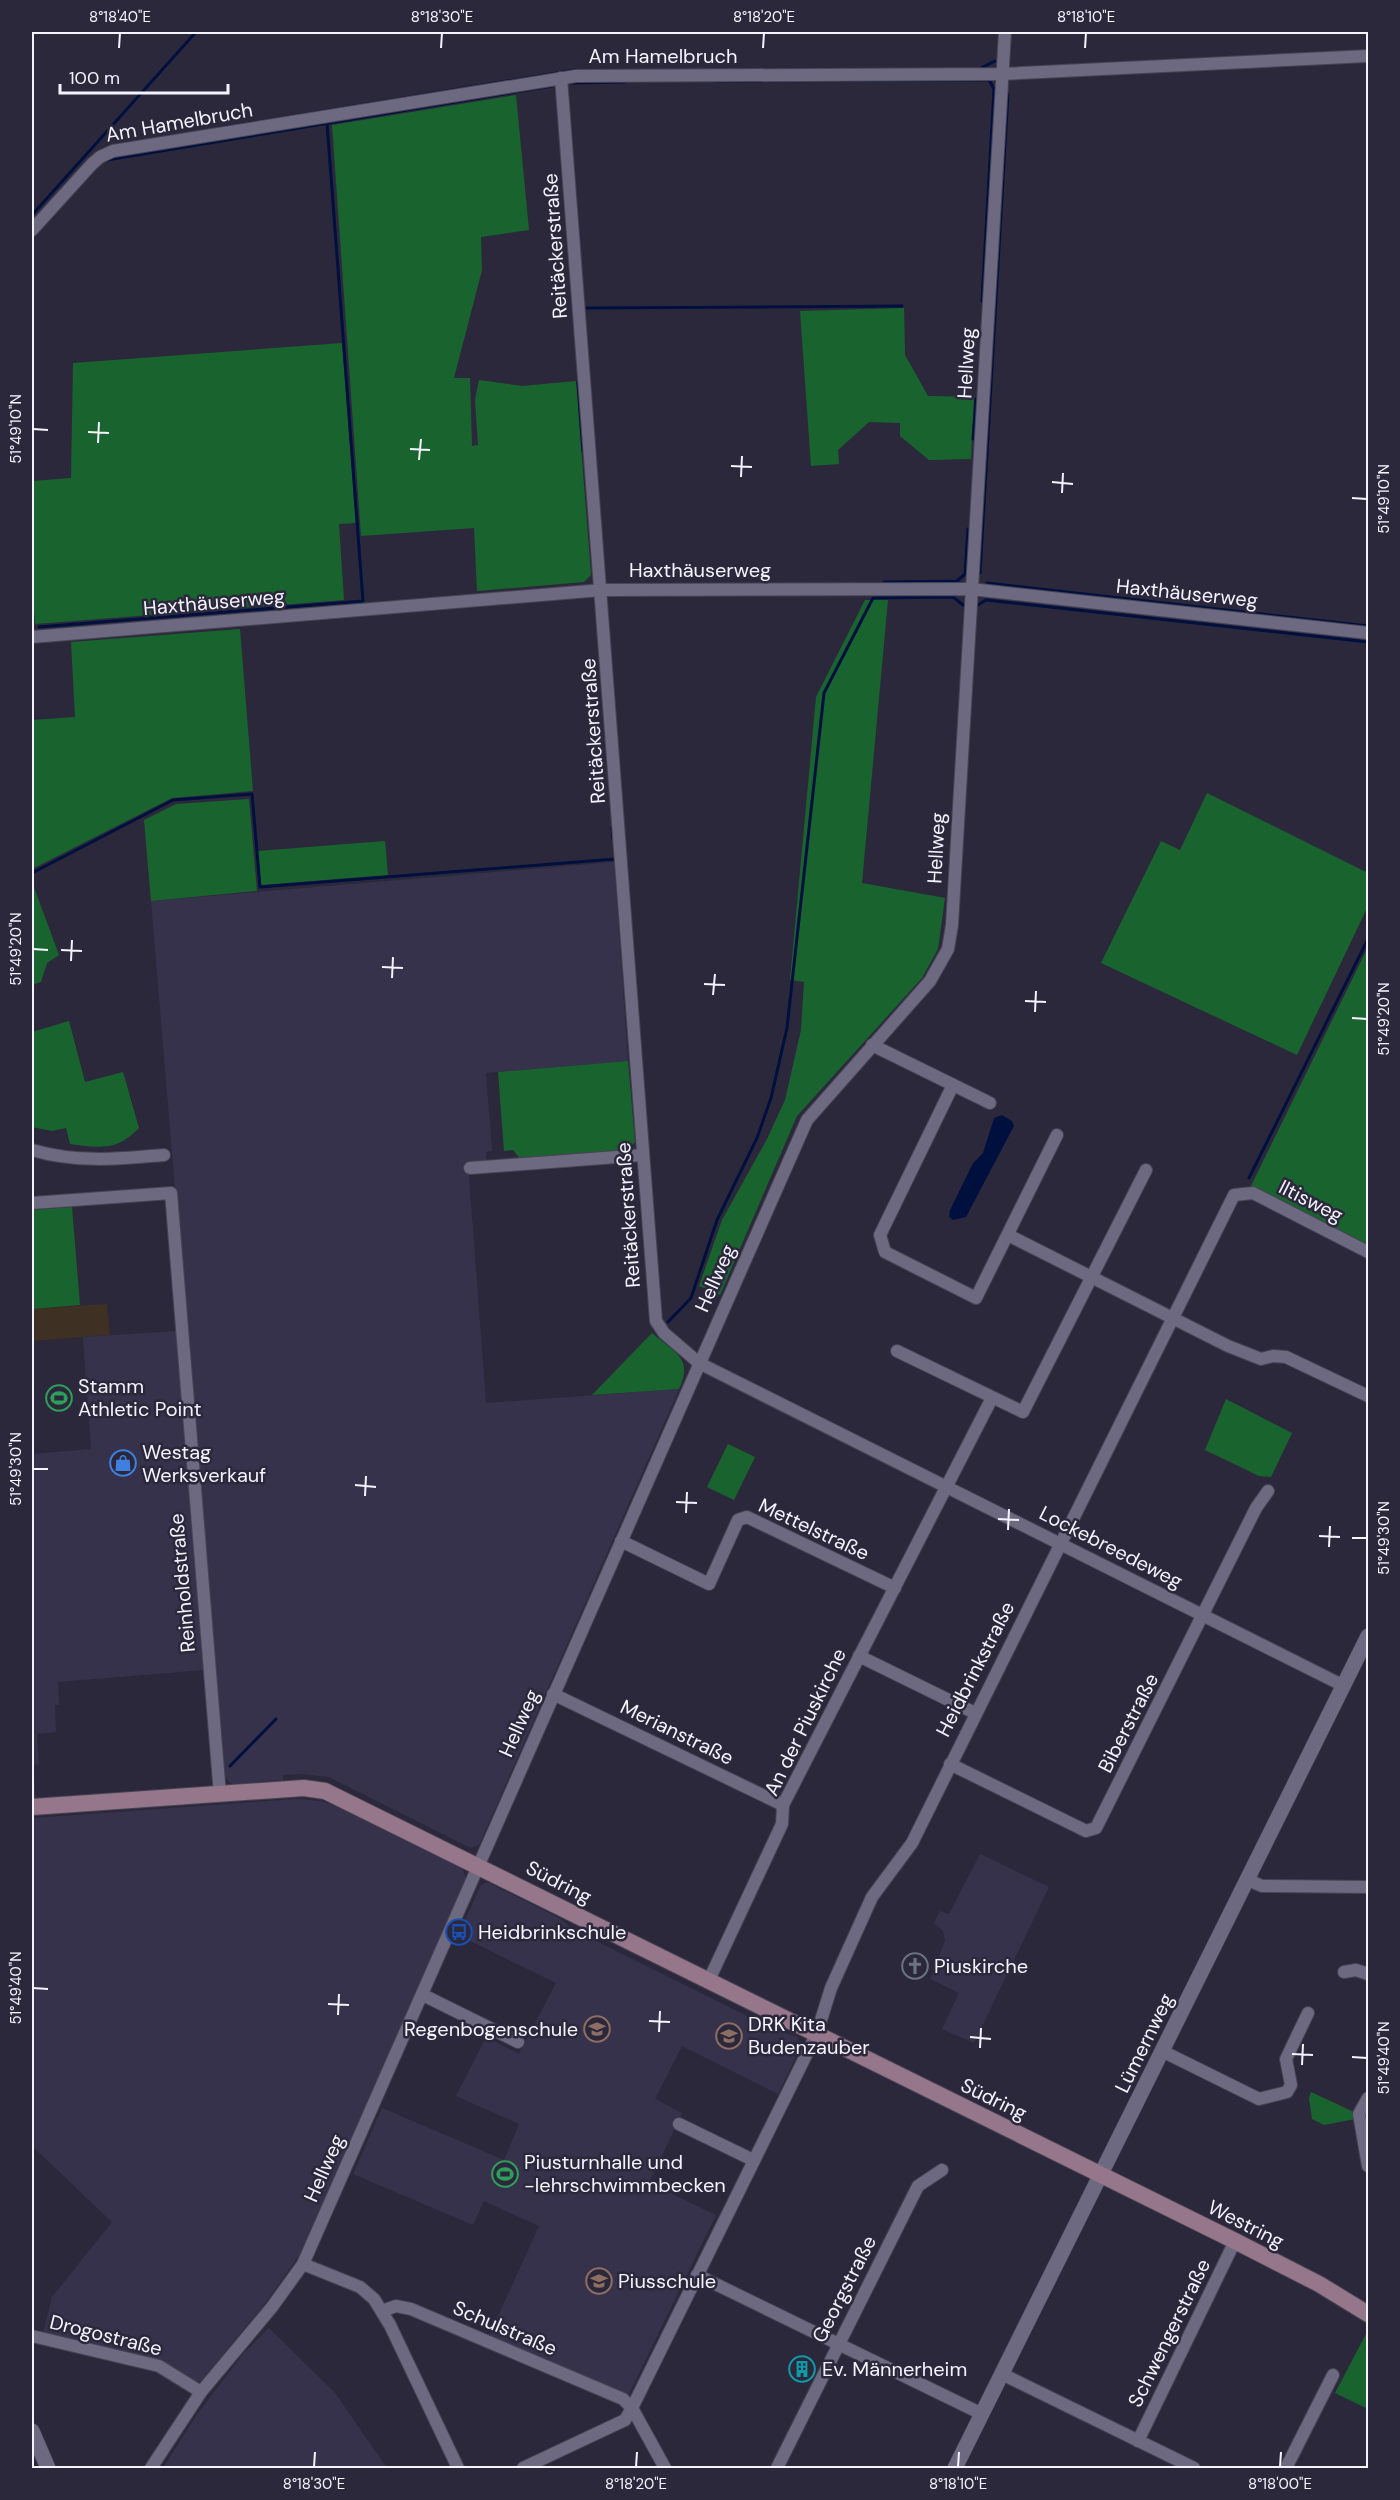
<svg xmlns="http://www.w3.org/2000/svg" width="1400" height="2500" viewBox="0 0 1400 2500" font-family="'DM Sans',sans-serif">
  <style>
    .commercial { fill: #3e3023 }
    .built { fill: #37324c }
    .green { fill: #19642e }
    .water { fill: #00103e }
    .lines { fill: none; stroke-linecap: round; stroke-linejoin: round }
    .stream { stroke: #00103e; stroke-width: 3 }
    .minor-casing { stroke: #464353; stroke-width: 14 }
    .tertiary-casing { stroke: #464353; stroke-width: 16 }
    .secondary-casing { stroke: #464353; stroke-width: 18 }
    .minor { stroke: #6d6980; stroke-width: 12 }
    .tertiary { stroke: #6d6980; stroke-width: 15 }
    .secondary { stroke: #96768b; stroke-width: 16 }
    .ticks { fill: none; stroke: #f5f3fe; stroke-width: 2 }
    .labels { text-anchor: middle; stroke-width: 5; stroke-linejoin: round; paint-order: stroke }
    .street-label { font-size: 20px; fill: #f5f3fe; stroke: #2c283c }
    .poi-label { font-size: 20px; fill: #f5f3fe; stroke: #2c283c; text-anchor: start }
    .neatline { fill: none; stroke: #f5f3fe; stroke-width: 2 }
    .ticks-label { font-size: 15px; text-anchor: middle; fill: #f5f3fe }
  </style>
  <rect width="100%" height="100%" fill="#2c283c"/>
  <path class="commercial" d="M107,1304l3,31 -78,6v-32z"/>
  <g class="built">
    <path d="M614,862l14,199 -142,12 6,78 -6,1v11l-18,1 18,239 193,-14 -200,456 -8,3 -142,-71 -28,-3 -18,1v5l-51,4 -8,-7 -73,-876z"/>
    <path d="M177,1331l26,339 -145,12 1,23h-4l1,27 -19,2 2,30 -6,1 3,33h-4v-344l59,-5 -8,-112z"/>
    <path d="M297,1799l24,2 16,6 125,61 4,10 -166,376 -34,48 -65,79 -9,1 -149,-49 9,-36 60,-75 -80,-76v-328z"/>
    <path d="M980,1854l69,33 -75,156 -32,-14 17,-36 -29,-14 15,-38 -2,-10 -9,-8 6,-12 9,3z"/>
    <path d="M487,1882l74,37 11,10 199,99 26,9 4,9 -23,48 -96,-48 -27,53 27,14 -33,70 67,32 -88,181 -139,-60 50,-110 -55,-25 -11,24 -120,-51 29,-66 122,52 15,-36 -63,-28 30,-59 33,17 37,-71 -98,-48 23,-50z"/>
    <path d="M269,2328l66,65 52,75h-224l33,-52 47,-62z"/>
  </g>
  <g class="green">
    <path d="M516,95l13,135 -48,7 1,33 -28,108h16l2,68 6,-1 -3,-45 4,-20 43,6 54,-5 15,194 -7,7 -107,9 -3,-63 -113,8 -29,-411z"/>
    <path d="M904,308l1,47 23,41 46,1 -3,62 -42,1 -29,-24v-13l-31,-1 -31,28 1,14 -28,2 -11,-155z"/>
    <path d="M342,343l14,180 -17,1 5,76 -309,24 -3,-38v-105l39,-3 2,-115z"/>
    <path d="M865,600h23l-26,283 83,15 -7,51 -16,29 -125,138 -77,179 -21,-9 23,-66 45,-81 18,-39 16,-70 3,-48 -14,-2 26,-283z"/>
    <path d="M240,629l13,162 -81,7 -140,71v-149l43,-3 -4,-75z"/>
    <path d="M1207,793l161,80v33l-71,149 -196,-92 60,-122 19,9z"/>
    <path d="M249,799l8,92 -106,10 -7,-81 32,-16z"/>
    <path d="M385,841l3,34 -127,10 -3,-34z"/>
    <path d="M32,882l27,73 -12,8 -6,19 -9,3z"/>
    <path d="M1368,947v299l-117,-60z"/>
    <path d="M69,1021l16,61 38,-10 16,56c-22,23 -39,20 -69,16l-4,-16 -14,3 -20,-4v-95z"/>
    <path d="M628,1061l7,81 -8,10 -105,9 -9,-11 -9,1 -6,-79z"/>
    <path d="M72,1207l8,98 -48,4v-99z"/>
    <path d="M652,1333c22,19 42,25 27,56l-87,6z"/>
    <path d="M1226,1399l66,34 -21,44 -12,-1 -54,-26z"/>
    <path d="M728,1444l27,13 -21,43 -27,-13z"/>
    <path d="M1311,2092l43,20 1,7 -31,6 -12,-6 -3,-21z"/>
    <path d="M1366,2334l2,5v70l-33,-16z"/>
  </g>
  <path class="water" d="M1002,1115l10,6 2,5 -48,91 -13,3 -4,-3 1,-7 23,-47 10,-10 11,-35z"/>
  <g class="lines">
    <g class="stream">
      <path d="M981,68l14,-7"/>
      <path d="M714,81l277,-1"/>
      <path d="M572,83l53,-1"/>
      <path d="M220,128l355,-58"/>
      <path d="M107,160l445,-74"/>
      <path d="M32,215l164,-183"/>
      <path d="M982,301l12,-212 -5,-9"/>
      <path d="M587,308l315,-2"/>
      <path d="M578,382l5,69"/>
      <path d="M973,439l3,-40"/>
      <path d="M980,573l28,-479"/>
      <path d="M884,582l73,-1 8,-7 3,-45"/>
      <path d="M987,583l381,43"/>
      <path d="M976,606l10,-6 382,42"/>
      <path d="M39,627l324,-26 -36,-478"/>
      <path d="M612,828l1,10"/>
      <path d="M32,873l141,-73 79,-6 8,93 355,-28"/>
      <path d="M1249,1178l119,-239"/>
      <path d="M668,1322l23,-24 26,-78 40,-82 14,-40 16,-70 37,-335 49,-95 80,-1 10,8"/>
      <path d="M230,1766l46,-47"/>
    </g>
    <g class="minor-casing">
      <g id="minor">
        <path d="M561,78l95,1243 8,12 35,30 645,323"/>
        <path d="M32,230l60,-66 8,-7 13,-6 463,-75 426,-2 366,-18"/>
        <path d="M32,637l570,-47 369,-1 397,44"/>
        <path d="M872,1045l118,58"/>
        <path d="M953,1085l-73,150 5,17 91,46 81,-163"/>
        <path d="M32,1150c44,13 86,9 132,5"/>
        <path d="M470,1168l173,-13"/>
        <path d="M32,1203l139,-10 49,602"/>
        <path d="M1008,1235l220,111 33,13 12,-3 13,1 82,39"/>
        <path d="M897,1351l126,61 123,-242"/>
        <path d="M621,1541l88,43 29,-64 9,-3 148,71"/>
        <path d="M859,1656l116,57"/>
        <path d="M553,1694l230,111"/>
        <path d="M950,1764l136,67 10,-3 160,-320 12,-17"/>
        <path d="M1248,1880l14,6 106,1"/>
        <path d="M1344,1972l12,-2 12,4"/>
        <path d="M709,1980l73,-156 1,-19 209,-407"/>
        <path d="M423,1995l95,47"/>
        <path d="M1162,2051l97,48 28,-7 4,-7 -5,-26 22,-46"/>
        <path d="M1368,2098l-9,16 9,52"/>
        <path d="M679,2124l74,36"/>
        <path d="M303,2264l57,23 14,12 16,26 68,143"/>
        <path d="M697,2275l285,139"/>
        <path d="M382,2311l14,-5 15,3 212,90 9,9 33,60"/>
        <path d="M32,2336l127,30 42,26"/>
        <path d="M1002,2374l192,94"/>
        <path d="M1138,2441l97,-200"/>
        <path d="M151,2468l50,-76 71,-85 31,-43 504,-1144 123,-139 18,-32 4,-24 53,-893"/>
        <path d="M523,2468l102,-48 7,-12 185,-375 14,-45 41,-91 40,-54 322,-648 19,-2 115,59"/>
        <path d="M777,2468l141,-282 24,-16"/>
        <path d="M1286,2468l47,-93"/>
      </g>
    </g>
    <g class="tertiary-casing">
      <g id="tertiary">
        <path d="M32,2431l16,37"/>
        <path d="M955,2468l413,-832"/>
      </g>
    </g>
    <g class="secondary-casing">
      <path id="secondary" d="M32,1807l272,-19 21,3 910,450 84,43 49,30"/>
    </g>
    <use href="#minor" class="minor"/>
    <use href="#tertiary" class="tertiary"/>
    <use href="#secondary" class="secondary"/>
  </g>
  <path class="ticks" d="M119,48l1,-15M441,48l1,-15M763,48l1,-15M1085,48l1,-15M33,429l15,1M88,432l21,1M98,443l1,-21M410,449l20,1M419,460l2,-21M731,466l21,1M741,477l1,-21M1052,482l21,2M1062,493l1,-20M1352,498l15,1M33,949l15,1M61,950l21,1M71,961l1,-21M382,967l21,1M392,978l1,-21M704,984l21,1M713,995l2,-21M1025,1001l21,1M1035,1012l1,-21M1352,1018l15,1M33,1469h15M355,1485l21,2M365,1496l1,-20M676,1502l21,1M686,1513l1,-21M998,1519l21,1M1008,1530l1,-21M1319,1536l21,1M1352,1538h15M1329,1547l1,-21M33,1988l15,1M328,2004l21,1M338,2015l1,-21M649,2021l21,1M659,2032l1,-21M970,2037l21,2M980,2048l1,-20M1292,2054l21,1M1352,2057l15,1M1302,2065l1,-21M314,2467l1,-15M636,2467l1,-15M958,2467l1,-15M1280,2467l1,-15"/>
  <defs>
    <g id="stadium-ring" transform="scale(1.35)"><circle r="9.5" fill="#2c283c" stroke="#2e9e5b" stroke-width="1.5"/><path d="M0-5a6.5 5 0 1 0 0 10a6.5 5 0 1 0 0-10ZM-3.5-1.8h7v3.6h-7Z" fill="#2e9e5b"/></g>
    <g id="shop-ring" transform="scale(1.35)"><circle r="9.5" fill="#2c283c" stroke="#3f7fe0" stroke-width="1.5"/><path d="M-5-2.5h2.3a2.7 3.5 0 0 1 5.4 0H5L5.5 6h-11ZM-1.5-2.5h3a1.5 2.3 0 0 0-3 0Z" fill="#3f7fe0"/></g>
    <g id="bus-ring" transform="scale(1.35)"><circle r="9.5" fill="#2c283c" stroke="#1a4fb4" stroke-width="1.5"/><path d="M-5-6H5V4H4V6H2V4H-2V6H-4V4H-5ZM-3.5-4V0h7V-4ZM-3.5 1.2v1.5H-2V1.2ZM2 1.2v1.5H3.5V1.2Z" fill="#1a4fb4"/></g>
    <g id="church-ring" transform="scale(1.35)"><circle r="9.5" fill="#2c283c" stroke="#6b7280" stroke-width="1.5"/><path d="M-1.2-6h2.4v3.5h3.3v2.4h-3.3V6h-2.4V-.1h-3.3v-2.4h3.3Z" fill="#6b7280"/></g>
    <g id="school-ring" transform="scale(1.35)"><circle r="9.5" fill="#2c283c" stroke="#8d6e63" stroke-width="1.5"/><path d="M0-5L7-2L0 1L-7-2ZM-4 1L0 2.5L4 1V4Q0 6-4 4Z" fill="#8d6e63"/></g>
    <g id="building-ring" transform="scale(1.35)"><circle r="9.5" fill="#2c283c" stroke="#0f9aa8" stroke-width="1.5"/><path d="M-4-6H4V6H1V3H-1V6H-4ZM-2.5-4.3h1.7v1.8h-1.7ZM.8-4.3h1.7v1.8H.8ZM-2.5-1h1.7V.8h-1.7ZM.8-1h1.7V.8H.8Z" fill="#0f9aa8"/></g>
  </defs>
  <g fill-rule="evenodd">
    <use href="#stadium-ring" x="59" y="1398"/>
    <use href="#shop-ring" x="123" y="1463"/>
    <use href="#bus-ring" x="459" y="1932"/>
    <use href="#church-ring" x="915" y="1966"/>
    <use href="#school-ring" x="597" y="2029"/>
    <use href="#school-ring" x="729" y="2036"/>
    <use href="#stadium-ring" x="505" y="2174"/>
    <use href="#school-ring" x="599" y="2281"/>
    <use href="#building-ring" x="802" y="2369"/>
  </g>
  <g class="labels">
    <g class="street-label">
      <text x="663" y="63">Am Hamelbruch</text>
      <text transform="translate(179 122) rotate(-10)" y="7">Am Hamelbruch</text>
      <text transform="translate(555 246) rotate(-94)" y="7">Reitäckerstraße</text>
      <text transform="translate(966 363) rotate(-87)" y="7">Hellweg</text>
      <text x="700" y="577">Haxthäuserweg</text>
      <text transform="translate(1187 593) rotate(6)" y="7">Haxthäuserweg</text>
      <text transform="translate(214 602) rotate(-5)" y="7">Haxthäuserweg</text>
      <text transform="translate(593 731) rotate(-94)" y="7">Reitäckerstraße</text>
      <text transform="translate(936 848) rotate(-87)" y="7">Hellweg</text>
      <text transform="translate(1311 1201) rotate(27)" y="7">Iltisweg</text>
      <text transform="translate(628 1215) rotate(-94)" y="7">Reitäckerstraße</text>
      <text transform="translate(715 1278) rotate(-66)" y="7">Hellweg</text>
      <text transform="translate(814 1529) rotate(25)" y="7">Mettelstraße</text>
      <text transform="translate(1111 1547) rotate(27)" y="7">Lockebreedeweg</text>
      <text transform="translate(182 1583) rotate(-95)" y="7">Reinholdstraße</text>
      <text transform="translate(975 1669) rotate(-63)" y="7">Heidbrinkstraße</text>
      <text transform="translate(805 1722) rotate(-64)" y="7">An der Piuskirche</text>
      <text transform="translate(519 1723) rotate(-66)" y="7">Hellweg</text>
      <text transform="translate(1128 1723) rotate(-63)" y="7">Biberstraße</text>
      <text transform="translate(677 1732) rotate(26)" y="7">Merianstraße</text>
      <text transform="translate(559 1882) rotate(27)" y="7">Südring</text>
      <text transform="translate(1144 2043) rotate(-64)" y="7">Lümernweg</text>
      <text transform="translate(994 2099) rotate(26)" y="7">Südring</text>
      <text transform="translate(324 2168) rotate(-66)" y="7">Hellweg</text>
      <text transform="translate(1246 2224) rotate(27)" y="7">Westring</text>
      <text transform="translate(844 2289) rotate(-63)" y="7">Georgstraße</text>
      <text transform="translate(505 2328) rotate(23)" y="7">Schulstraße</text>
      <text transform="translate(1169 2333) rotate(-64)" y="7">Schwengerstraße</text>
      <text transform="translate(106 2335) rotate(14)" y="7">Drogostraße</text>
    </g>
    <g class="poi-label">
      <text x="78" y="1393">Stamm<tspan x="78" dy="23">Athletic Point</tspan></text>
      <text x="142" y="1459">Westag<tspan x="142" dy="23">Werksverkauf</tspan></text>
      <text x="478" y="1939">Heidbrinkschule</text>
      <text x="934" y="1973">Piuskirche</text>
      <text x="748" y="2031">DRK Kita<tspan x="748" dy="23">Budenzauber</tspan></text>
      <text x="578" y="2036" text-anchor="end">Regenbogenschule</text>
      <text x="524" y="2169">Piusturnhalle und<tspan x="524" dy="23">-lehrschwimmbecken</tspan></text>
      <text x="618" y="2288">Piusschule</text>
      <text x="822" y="2376">Ev. Männerheim</text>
    </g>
  </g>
  <rect width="1400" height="2500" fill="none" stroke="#2c283c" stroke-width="66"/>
  <path d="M60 84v9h168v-9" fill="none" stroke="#f5f3fe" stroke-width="3"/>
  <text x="69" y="84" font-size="18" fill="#f5f3fe" stroke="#2c283c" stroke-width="4.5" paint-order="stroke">100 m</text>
  <rect x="33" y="33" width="1334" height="2434" class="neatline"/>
  <g class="ticks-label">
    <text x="120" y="22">8°18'40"E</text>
    <text x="442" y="22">8°18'30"E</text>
    <text x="764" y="22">8°18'20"E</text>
    <text x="1086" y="22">8°18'10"E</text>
    <text transform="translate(16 429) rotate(-90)" y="5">51°49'10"N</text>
    <text transform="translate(1384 499) rotate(-90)" y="5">51°49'10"N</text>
    <text transform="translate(16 949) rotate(-90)" y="5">51°49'20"N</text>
    <text transform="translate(1384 1019) rotate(-90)" y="5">51°49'20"N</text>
    <text transform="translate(16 1469) rotate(-90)" y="5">51°49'30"N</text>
    <text transform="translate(1384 1538) rotate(-90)" y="5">51°49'30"N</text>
    <text transform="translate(16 1988) rotate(-90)" y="5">51°49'40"N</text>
    <text transform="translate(1384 2058) rotate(-90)" y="5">51°49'40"N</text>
    <text x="314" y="2489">8°18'30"E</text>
    <text x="636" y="2489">8°18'20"E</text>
    <text x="958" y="2489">8°18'10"E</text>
    <text x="1280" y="2489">8°18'00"E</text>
  </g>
</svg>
